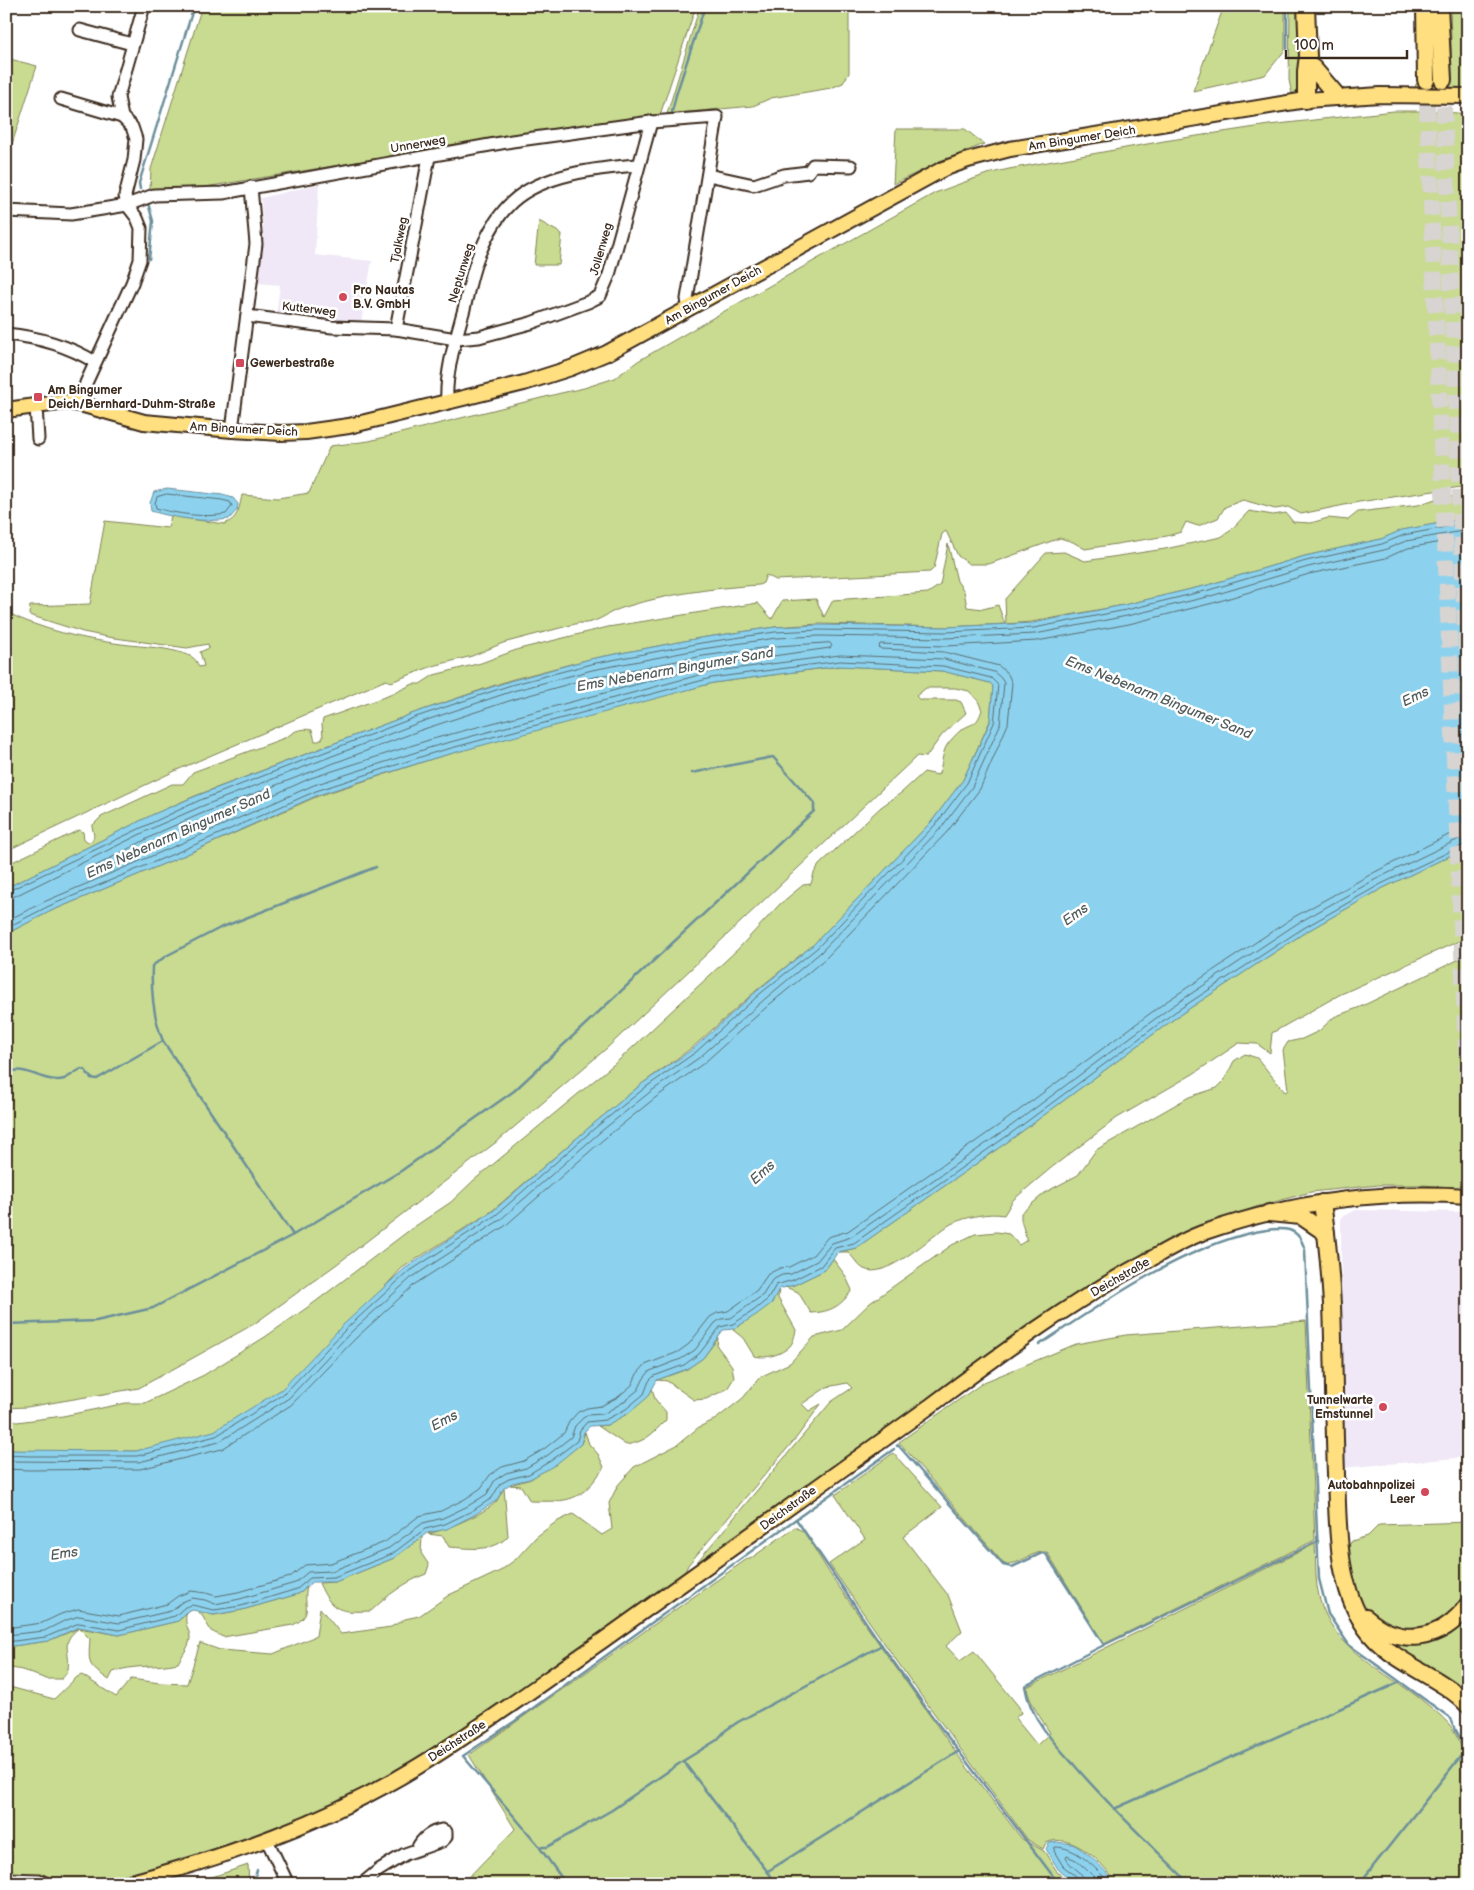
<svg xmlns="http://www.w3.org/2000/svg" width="1474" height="1890" viewBox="0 0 1474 1890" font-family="'Balsamiq Sans',sans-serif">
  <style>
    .built { fill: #f0e8f6 }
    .green { fill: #c8db90; stroke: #828257 }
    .water { fill: #8cd2ee; stroke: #6c8f9b }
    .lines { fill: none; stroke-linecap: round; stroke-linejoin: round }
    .shore { stroke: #5b6d71; stroke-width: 1 }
    .stream { stroke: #6c8f9b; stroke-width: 2.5 }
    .highway-tunnel { stroke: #d8d4d2; stroke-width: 16; stroke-dasharray: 16 8; stroke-linecap: butt }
    .minor-casing { stroke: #3b2a1e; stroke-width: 15 }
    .major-casing { stroke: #3b2a1e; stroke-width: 18 }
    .highway-casing { stroke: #3b2a1e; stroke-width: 20 }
    .minor { stroke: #fff; stroke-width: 11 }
    .major { stroke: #ffdf80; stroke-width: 14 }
    .highway { stroke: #ffdf80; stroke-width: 16 }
    .poi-dot { fill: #d1495b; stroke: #fff; stroke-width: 2 }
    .labels { text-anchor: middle; stroke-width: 5; stroke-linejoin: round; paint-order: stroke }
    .street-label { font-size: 12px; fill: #3b2a1e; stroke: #fff }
    .poi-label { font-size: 12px; font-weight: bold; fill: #3b2a1e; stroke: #fff; text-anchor: start }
    .water-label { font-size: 14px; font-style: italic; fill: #535c5c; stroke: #fff }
  </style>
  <rect width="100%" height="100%" fill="#fff"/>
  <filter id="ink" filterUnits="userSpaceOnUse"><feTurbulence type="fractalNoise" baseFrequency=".02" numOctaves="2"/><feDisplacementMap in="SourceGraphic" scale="10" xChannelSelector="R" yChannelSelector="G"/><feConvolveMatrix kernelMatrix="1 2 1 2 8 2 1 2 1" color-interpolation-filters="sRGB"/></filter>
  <g filter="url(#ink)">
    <g class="built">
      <path d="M319,184l-4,71 57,6 -11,62 -85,-7 4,-31 -23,-2 6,-55 -2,-30z"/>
      <path d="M1356,1210l109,2 3,86v159l-126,11 -1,-251z"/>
    </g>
    <g class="green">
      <path d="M202,6h494l-36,109 -131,19 -330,54 -49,2 1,-21z"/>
      <path d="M700,6h149v67l-6,10 -12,5 -60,10 -18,8 -86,8z"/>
      <path d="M1224,6h61v44l-20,25 -72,16z"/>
      <path d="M1290,6h12l-3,83 -7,5 -3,-14z"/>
      <path d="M1450,6h18v81l-11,3 -42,-1 1,-5 32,-2 4,-5z"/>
      <path d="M6,58l31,8 -25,78 -6,31z"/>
      <path d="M1394,111h41l33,3v372l-109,16 -58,12 -13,-7 -13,2 -32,-9 -18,7 -7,11 -20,8 -12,-4 -5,10 -14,4 -82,13 -12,-7 -13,-4 -71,26h-20l-11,-8 -12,-25 -4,3 -8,34 -4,4 -154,8 -10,-5 -3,8 -4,2c-46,3 -93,9 -137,23 -16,5 -26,17 -43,15l-76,20 -31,13 -39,10 -42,16 -5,-2 -209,90 -171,81v-239c36,18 76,27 115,32 22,3 49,3 69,12 5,2 7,6 9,11l5,-1 -4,-14 9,-4 -1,-4 -21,4 -79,-11 -25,-5 -54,-17 1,-9 60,-2 15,-83 63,7 3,-12 53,8c14,-5 15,-15 18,-29l36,3 31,-5 21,-47 39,-5 192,-48 23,-5 31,-10 23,-17 92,-53 205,-115 27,-10 25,-9 22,-5 155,-28 105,-16z"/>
      <path d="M896,129h69l19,15 -44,18 -47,22z"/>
      <path d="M539,221l23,13 -3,31h-25z"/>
      <path d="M1468,495v23l-65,12 -22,9 -76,17 -97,29 -84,20 -92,17 -26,2 -1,-25 41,-46 18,-1 21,9 80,-12 56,-12 9,-6 19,-20 24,4 13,-2 7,9 18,1 17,-5 20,2 10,-8 60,-7 20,-7z"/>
      <path d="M948,544l9,37 7,10 3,16 16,2 15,-4 7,19 -59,3 -127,-3 -44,3 -75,11 -110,21 -80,21 -96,33 -219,83 -41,18 -148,74v-23l73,-35 4,2 1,7 4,3 4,-1 2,-5 -2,-10 9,-9 71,-33h11l10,-12 94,-35c8,-7 15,-9 25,-7l3,11h4l4,-3 -1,-14 1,-5 67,-24 23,-11h7l14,-9 47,-12 38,-14 89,-22 150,-24 14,16 10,-18 34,-2 8,18 9,-17 95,-7 12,-8z"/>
      <path d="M840,666l103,5 47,12 3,3 -3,35 -27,59 -31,41 -119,124 -55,44 -65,58 -50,36 -51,42 -100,86 -90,57 -56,61 -83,96 -127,26h-107l-23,-1v-34l11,6 46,-6 63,-13h19l59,-28 61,-38 50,-35 96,-73 40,-27 22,-21 146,-121 119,-111 42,-45 23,-19 8,-1 3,-11 5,-8 62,-58 20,-14 23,-21 14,3c5,-10 3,-20 9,-30 3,-4 9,-11 14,-15 12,-8 15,-3 21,-20l-4,-9 -9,-10 -14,-3h-29l-10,8 4,4h36l5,2 5,11 -24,22 -16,22 -9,-1 -310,292 -108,92 -162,124 -83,60 -115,64 -112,19 -21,1v-474l45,-23 134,-56 133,-59 117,-38 140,-39 138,-36z"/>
      <path d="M1468,847v90l-129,58 -67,38 -2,20 -13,-9 -18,-1 -46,31 -76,44 -66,50 -38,32 -9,15c-15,-3 -39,2 -53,9 -18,10 -65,57 -87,45 -6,-3 -11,-12 -16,-17h-9l17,-4 157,-110 165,-122 126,-83 79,-45z"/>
      <path d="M1468,955v233l-46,-3h-43l-68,7 -55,15 -54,19 -83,41 -82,55 -336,244 -4,-4 134,-160 21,-14 -5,-5 -20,4 -25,17 7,7 12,-7 -24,33 -109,128 -6,13 -190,136 -136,82 -116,48 -145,40h-41l-1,-2 -47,-6v-190l48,13 23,-22 5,-2 34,22 15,-18 29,4 27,1 13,-41 20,7 53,4 43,-18 4,-28 21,26 50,-7 14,-8 14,-3 30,-21 51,-24 16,-12 20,-22 20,-15 17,-8 29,21 10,-6 -3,-26 9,-18 16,-18 43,-22 22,-18 17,-8 27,-21 17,-21 30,-14 24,-26 28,-7 28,-27 35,-25 47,-33 23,-11 22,-2 12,2 10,11 8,-5 -6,-20v-7l25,-21 32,-17 18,-25 93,-53 28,-9 7,-7 10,-20 11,-7 12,4 28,34 3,-2 -5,-40 5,-8 14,-3 17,-8 15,-14 26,-10z"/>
      <path d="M833,1259l12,16 7,15c-11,16 -21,22 -41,23l-13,-21 -13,-5 9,-2 31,-15z"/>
      <path d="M779,1290l-1,8 18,32c-1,5 -3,13 -6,16 -9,9 -24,13 -36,10l-11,-18 -10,-8 38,-27z"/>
      <path d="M1306,1321l9,219 -211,104 -57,-92c-15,-2 -27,14 -43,12l-105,-122 85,-60 92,-38 50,-9z"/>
      <path d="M718,1338l-1,8 15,20 2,12 -7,11 -21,10 -12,1 -27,-19 -10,-1 30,-11 16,-11z"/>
      <path d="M652,1388l3,11 11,13v8c-15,15 -19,21 -40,25l-28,-19 9,-1 41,-28z"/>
      <path d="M585,1432l4,12 9,10 6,13c-23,35 -34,35 -74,34l-9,-15 -11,-1 21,-6 50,-35z"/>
      <path d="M893,1453l49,54 -39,30 45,58 14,36 -16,15 14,15 14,-10 45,56 2,6 -6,5 22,27 13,-12c-7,-12 -23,-33 -23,-46l288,-143c1,14 0,28 2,42 9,59 58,79 101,111 13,11 29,21 38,37 18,30 12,112 12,150h-274l-7,-8 -4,4 3,4h-70c-11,-21 -45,-53 -70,-41l-3,6 -15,-9 -106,-143 -93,-133 36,-25 -30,-44z"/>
      <path d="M504,1488l4,48c-14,17 -40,12 -59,11l-6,-11 -15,-2c19,-5 54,-19 68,-32 3,-4 5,-10 8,-14z"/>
      <path d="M1468,1522v74l-2,4 -20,23 -40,10 -34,-15 -10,-14 -9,-23 -6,-32 5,-8 16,-5 11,-11z"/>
      <path d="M795,1527l9,5 28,45 125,177 65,85 22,12 14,22 13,11h-609l53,-55 -46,-74 278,-196h3z"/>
      <path d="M422,1537l-1,16 8,12 -3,9c-21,8 -38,21 -55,37 -30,1 -39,2 -52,-28l16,-1 59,-24z"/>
      <path d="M307,1587c-5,19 8,27 -14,38l-70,12 -12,-6 -8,-14 -5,-6h5l11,4 28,-5 56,-16 5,-3z"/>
      <path d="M190,1611l-4,4c-1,11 2,12 4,21 1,9 -8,19 -12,27 -22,5 -44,1 -65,9l-4,8c-21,-15 -21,-14 -19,-41l-11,-11c-20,15 -8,22 -11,41 0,3 -4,7 -6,10h-16l-24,-9 -16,-3v-20l42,-6 31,-13 40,7 59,-14z"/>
      <path d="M1468,1612v89l-52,-37 -44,-36 31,13z"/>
      <path d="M248,1865l1,19h-61l9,-2z"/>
    </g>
    <g class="water">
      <path d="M167,489l56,6 10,3 5,6 -1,6 -8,9c-25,4 -54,-1 -78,-8l-1,-8 4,-11z"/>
      <path d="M1468,518v329l-85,41 -79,45 -126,83 -165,122 -157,110 -18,4 -13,18 -31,15 -15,4 -7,14 -16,12 -22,14 -11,1 -20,28 -16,11 -30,11 -9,17 -19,16 -22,12 -17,1 -6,6 -3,12 -26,21 -25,14 -18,4 -8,5 -8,13 -22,14 -27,14 -20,4 -33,25 -59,24h-23l-6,5 -3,4 -5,3 -56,16 -29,5 -20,-5 -6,2 -9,9 -59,14 -40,-8 -31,14 -42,6v-197l130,1 78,-20 68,-42 61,-64 61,-56 89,-58 99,-86 51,-42 50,-34 65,-59 55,-45 119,-124 31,-41 27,-58 3,-36 -3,-3 -48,-12 -103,-5 -126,17 -278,75 -117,37 -133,60 -134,56 -45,23v-46l148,-74 42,-18 218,-83 96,-32 80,-22 110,-21 75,-11 44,-2 127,2 87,-4 91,-18 84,-20 97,-29 76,-17 21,-9z"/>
      <path d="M1056,1842c5,1 12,1 16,2 11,4 39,29 41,40h-38l-17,-15 -12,-20 3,-6z"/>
    </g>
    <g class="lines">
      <g class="shore">
        <path d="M167,494l55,6 8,2 2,4 -6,8c-21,4 -50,0 -70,-6l-1,-5 2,-6z"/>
        <path d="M830,643l2,3 -2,2 -121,17 -280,75 -118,38 -133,60 -88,36 -4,-1 2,-3 74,-39 41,-18 218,-83 94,-31 79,-22 109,-21 74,-10z"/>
        <path d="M6,892l192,-91 218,-84 95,-32 80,-21 110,-21 74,-11 44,-2 127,2 88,-4 92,-18 83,-20 97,-29 76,-17 22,-9 64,-12"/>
        <path d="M6,899l7,-2 146,-72 41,-18 218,-84 95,-32 79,-21 110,-21 74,-11 43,-2 127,2 89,-4 92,-18 84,-20 97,-29 76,-17 22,-9 62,-11"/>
        <path d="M6,921l40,-20 134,-57 134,-59 118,-38 278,-75 130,-17 104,4 50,13 7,6 3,5 -4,42 -28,62 -32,42 -119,123 -55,46 -66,59 -50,35 -51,41 -99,87 -89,58 -61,55 -61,65 -70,44 -80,20 -133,-1"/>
        <path d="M6,928l43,-22 134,-56 133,-59 117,-38 278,-75 129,-17 103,5 48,12 7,7 -4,38 -27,60 -31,41 -119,124 -56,45 -65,59 -50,35 -51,41 -99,87 -89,58 -61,56 -61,64 -69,43 -79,20h-108l-23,-1"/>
        <path d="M6,1469l23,1 111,-1 82,-20 69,-44 65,-67 59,-54 90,-58 99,-87 51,-41 49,-35 66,-59 56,-46 121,-126 33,-43 28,-65 4,-41 -4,-9 -9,-8 -55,-14 -63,-3 -2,-2 1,-3 66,2 91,-5 92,-17 84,-21 96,-29 77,-16 22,-10 60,-11"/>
        <path d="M6,1628l36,-5 19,-9 17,-5 41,7 48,-12 11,-8 13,-5 15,2 10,3 22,-4 52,-15 15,-12 26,-2 54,-21 34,-26 22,-5 24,-12 16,-11 9,-13 12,-8 22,-6 20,-12 20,-16 5,-11 9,-10 9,-4 14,-2 17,-9 14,-12 5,-11 8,-9 33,-13 11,-8 21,-27 7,-4 11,-2 17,-12 12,-9 11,-16 12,-6 9,-1 24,-12 15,-18 20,-6 154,-108 165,-122 127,-84 81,-45 83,-42 10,-1"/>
        <path d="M6,1635l38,-4 20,-10 15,-5 40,7 52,-12 11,-9 10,-4 13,2 10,4 25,-5 55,-16 13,-11 24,-1 57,-23 34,-25 20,-5 25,-12 19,-12 8,-14 11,-7 20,-5 22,-13 23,-18 4,-11 8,-8 5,-3 15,-1 19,-11 16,-13 6,-12 6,-7 31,-12 14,-9 20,-27 6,-4 10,-1 18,-13 14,-10 9,-15 10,-5 9,-1 26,-13 15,-18 19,-6 156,-108 164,-122 127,-84 80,-45 83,-40 7,-2"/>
        <path d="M6,1642l40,-5 33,-14 40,7 56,-14 10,-9 7,-2 22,5 27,-4 56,-17 13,-11 24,-1 58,-23 33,-25 20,-5 27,-13 20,-13 8,-14 9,-5 20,-5 23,-14 25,-19 3,-11 7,-8 18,-2 21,-11 18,-15 5,-13 5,-5 30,-11 15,-11 21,-27 13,-3 20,-13 15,-12 8,-14 17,-5 28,-14 14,-18 19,-5 156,-109 165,-122 127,-83 79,-45 87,-41"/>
        <path d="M1079,1884l-3,-8 -13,-10 -9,-15 1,-4c21,0 36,17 51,32l2,5"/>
        <path d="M1085,1884c-1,-14 -14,-15 -19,-26l1,-2 9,4 26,24"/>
      </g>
      <g class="stream">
        <path d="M1287,6v43"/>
        <path d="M672,112l4,-17 29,-89"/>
        <path d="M140,189l-1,-6 55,-177"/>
        <path d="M148,203l5,18 -4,38"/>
        <path d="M376,867l-156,61 -54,28 -14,10c-1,24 2,53 11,75l130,194 108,-64 113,-80 300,-280v-8l-41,-46 -81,16"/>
        <path d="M6,1074c18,-12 39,11 58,5 5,-2 11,-7 17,-10l4,1 6,8 6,1 66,-38"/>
        <path d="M6,1324l90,-3 57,-13 140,-73"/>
        <path d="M1039,1345c63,-42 142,-97 216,-113 10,-2 24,-5 34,-2 10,3 13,11 16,20l14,329 9,35 21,31 100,72 16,30 3,41"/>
        <path d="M897,1446l1,-1 105,120 9,2 30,-14 4,1 58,91"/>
        <path d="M796,1519l98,-70"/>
        <path d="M683,1761l34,-21 9,-10 12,-8 144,-77"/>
        <path d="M1114,1809l286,-127"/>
        <path d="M540,1848l26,36"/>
        <path d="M768,1871l191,-120"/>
        <path d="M253,1884l4,-14"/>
        <path d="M777,1884l-94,-123 -71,49 -65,37h-7l-77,-91 52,-35 281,-202 80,118 53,75 130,172"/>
        <path d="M1190,1884c-39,-39 -79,-76 -115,-118 -21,-23 -45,-48 -50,-80l79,-41 214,-104"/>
        <path d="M1359,1884l105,-132"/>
      </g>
      <g class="highway-tunnel">
        <path d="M1426,80l42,1018"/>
        <path d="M1443,82l25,619"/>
      </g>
      <g class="minor-casing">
        <g id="minor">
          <path d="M80,30l52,14"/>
          <path d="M61,99l61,18"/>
          <path d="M708,175l46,10 30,-10 24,-3 5,-7 38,1"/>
          <path d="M6,211l65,3 56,-9 27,-10 69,-2 289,-52 139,-19 66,-5 -30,182 2,10"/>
          <path d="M247,316l85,11 64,2 60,10 23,-2 52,-14 57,-21 12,-6 9,-21 42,-153"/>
          <path d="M396,329l33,-172"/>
          <path d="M6,334c32,3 61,11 89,28"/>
          <path d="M447,403c-2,-31 9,-65 17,-94 5,-20 8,-41 17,-59 7,-17 17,-35 31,-48 30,-28 87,-34 126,-37"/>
          <path d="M80,404l6,-21 46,-100 8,-23 1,-32 -4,-10 -10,-13 -2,-9 9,-36 2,-21 -4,-12 -10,-10 -4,-20 26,-91"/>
          <path d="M36,406l2,33"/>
          <path d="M232,430l24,-186 -5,-57"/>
          <path d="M267,1840l21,44"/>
          <path d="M6,1879l33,1 9,4"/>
          <path d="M362,1884l17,-14 26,-16 37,-13 4,-4v-5l-4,-2c-11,2 -20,9 -25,19"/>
        </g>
      </g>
      <g class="major-casing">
        <g id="major">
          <path d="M6,410l60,-8 14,2 64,18 88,8 49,3 25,-1 43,-6 175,-43 47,-15 36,-15 336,-184 25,-9 42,-11 296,-49 74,-5 88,1"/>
          <path d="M124,1884c102,-27 203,-62 293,-117 64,-39 124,-84 185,-126 110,-78 218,-156 327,-234 70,-52 141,-105 218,-146 18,-10 36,-21 55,-28 85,-30 176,-43 266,-37"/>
        </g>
      </g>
      <g class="highway-casing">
        <g id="highway">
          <path d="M1425,6l1,74"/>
          <path d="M1439,6l4,74"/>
          <path d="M1313,68l25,29"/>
          <path d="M1306,100v-29l2,-15 -2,-50"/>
          <path d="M1322,1203c5,33 8,68 10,101 2,57 2,114 4,170 2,50 0,111 30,154 24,35 73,46 102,77"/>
          <path d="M1269,1213l32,3 25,17"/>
          <path d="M1366,1618c35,30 75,23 102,-13"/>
        </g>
      </g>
      <use href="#minor" class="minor"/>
      <use href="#major" class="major"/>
      <use href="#highway" class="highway"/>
    </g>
  </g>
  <g class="poi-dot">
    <circle cx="343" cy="297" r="5"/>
    <rect x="235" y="358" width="10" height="10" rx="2.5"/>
    <rect x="33" y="392" width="10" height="10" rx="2.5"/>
    <circle cx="1383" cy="1407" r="5"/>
    <circle cx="1425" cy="1492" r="5"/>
  </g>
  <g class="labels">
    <g class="street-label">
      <text transform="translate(1082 138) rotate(-9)" y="4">Am Bingumer Deich</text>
      <text transform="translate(418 144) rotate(-10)" y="4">Unnerweg</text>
      <text transform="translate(399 240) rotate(-79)" y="4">Tjalkweg</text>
      <text transform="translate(601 249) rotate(-74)" y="4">Jollenweg</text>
      <text transform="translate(461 273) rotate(-73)" y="4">Neptunweg</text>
      <text transform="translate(713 295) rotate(-29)" y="4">Am Bingumer Deich</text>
      <text transform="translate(309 309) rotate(7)" y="4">Kutterweg</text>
      <text transform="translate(244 429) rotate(3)" y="4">Am Bingumer Deich</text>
      <text transform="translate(1120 1277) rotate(-30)" y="4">Deichstraße</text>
      <text transform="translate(788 1508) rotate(-36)" y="4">Deichstraße</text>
      <text transform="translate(457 1741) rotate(-33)" y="4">Deichstraße</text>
    </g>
    <g class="poi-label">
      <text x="353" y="294">Pro Nautas<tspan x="353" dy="14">B.V. GmbH</tspan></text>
      <text x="250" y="367">Gewerbestraße</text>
      <text x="48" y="394">Am Bingumer<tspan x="48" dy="14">Deich/Bernhard-Duhm-Straße</tspan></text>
      <text x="1373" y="1404" text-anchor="end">Tunnelwarte<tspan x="1373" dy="14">Emstunnel</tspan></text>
      <text x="1415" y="1489" text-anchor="end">Autobahnpolizei<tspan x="1415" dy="14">Leer</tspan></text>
    </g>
    <g class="water-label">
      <text transform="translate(675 669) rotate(-10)" y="5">Ems Nebenarm Bingumer Sand</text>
      <text transform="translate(1415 696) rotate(-25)" y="5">Ems</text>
      <text transform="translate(1159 697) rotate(22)" y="5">Ems Nebenarm Bingumer Sand</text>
      <text transform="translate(178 833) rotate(-24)" y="5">Ems Nebenarm Bingumer Sand</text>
      <text transform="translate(1075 914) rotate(-35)" y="5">Ems</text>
      <text transform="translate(762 1172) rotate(-42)" y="5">Ems</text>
      <text transform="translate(444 1420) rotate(-28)" y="5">Ems</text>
      <text transform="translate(64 1553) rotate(-8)" y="5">Ems</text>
    </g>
  </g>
  <rect width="1474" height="1890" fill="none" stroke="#fff" stroke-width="25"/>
  <rect x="12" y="12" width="1449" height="1865" fill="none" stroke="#3b2a1e" stroke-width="2" filter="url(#ink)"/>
  <path d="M1286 50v8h121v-8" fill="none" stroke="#3b2a1e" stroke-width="2.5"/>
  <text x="1294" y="50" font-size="15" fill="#3b2a1e" stroke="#ffffff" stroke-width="4" paint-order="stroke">100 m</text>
</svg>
